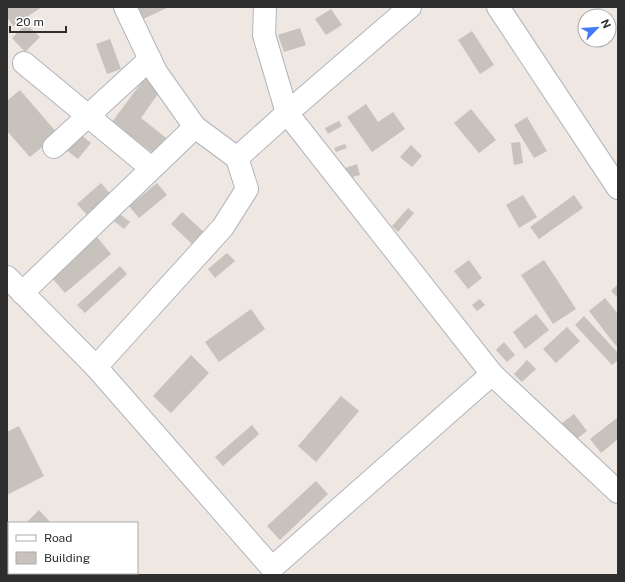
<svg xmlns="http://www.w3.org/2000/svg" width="625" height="582" viewBox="0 0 625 582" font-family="'Public Sans',sans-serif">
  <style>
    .building { fill: #c8c2bc }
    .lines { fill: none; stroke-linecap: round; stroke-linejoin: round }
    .minor-casing { stroke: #b1b5be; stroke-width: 24 }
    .minor { stroke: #fff; stroke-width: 22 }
  </style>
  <rect width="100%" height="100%" fill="#efe7e1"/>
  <g class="building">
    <path d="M7,7h35l-29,19 -6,-9z"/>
    <path d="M135,7h34l-28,13z"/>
    <path d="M331,9l11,16 -16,10 -11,-16z"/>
    <path d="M26,24l14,13 -15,15 -13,-14z"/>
    <path d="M300,28l6,17 -22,7 -6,-17z"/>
    <path d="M472,31l22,34 -14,9 -22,-34z"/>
    <path d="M110,39l11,30 -14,5 -11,-30z"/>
    <path d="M147,75l16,12 -22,31 29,23 -12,16 -46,-35z"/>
    <path d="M20,90l38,44 -28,23 -23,-26v-30z"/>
    <path d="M366,104l12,18 15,-10 12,17 -33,23 -25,-35z"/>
    <path d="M471,109l25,31 -17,13 -25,-30z"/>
    <path d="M527,117l20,34 -13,7 -20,-33z"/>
    <path d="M339,121l3,5 -14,8 -3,-6z"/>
    <path d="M79,133l12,10 -13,16 -12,-9z"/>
    <path d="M520,142l3,21 -9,2 -3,-22z"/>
    <path d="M345,144l2,4 -11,4 -2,-4z"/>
    <path d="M411,145l11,11 -10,11 -12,-10z"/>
    <path d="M357,164l3,11 -15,4 -3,-10z"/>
    <path d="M101,183l11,13 -23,21 -12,-13z"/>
    <path d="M157,183l10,12 -28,23 -10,-12z"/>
    <path d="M523,195l14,22 -18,11 -13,-23z"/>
    <path d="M574,195l9,13 -44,31 -9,-12z"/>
    <path d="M408,208l6,5 -16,19 -6,-6z"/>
    <path d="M115,210l15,12 -6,7 -14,-11z"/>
    <path d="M182,212l23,21 -12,12 -22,-21z"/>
    <path d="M97,237l14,17 -46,39 -14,-16z"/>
    <path d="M227,253l8,8 -20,17 -7,-9z"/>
    <path d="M469,260l13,18 -14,11 -14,-18z"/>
    <path d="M544,260l32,49 -23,15 -32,-49z"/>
    <path d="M120,266l7,8 -42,39 -8,-8z"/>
    <path d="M618,284v14l-7,-7z"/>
    <path d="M605,298l13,16v31l-2,1 -27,-35z"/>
    <path d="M480,299l5,6 -8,6 -5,-6z"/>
    <path d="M251,309l14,20 -46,33 -14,-20z"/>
    <path d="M536,314l13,16 -24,19 -12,-17z"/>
    <path d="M584,316l34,37v7l-6,5 -37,-40z"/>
    <path d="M567,327l13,14 -24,22 -13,-14z"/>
    <path d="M504,342l11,13 -8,7 -11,-12z"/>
    <path d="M191,355l18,18 -38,40 -18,-17z"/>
    <path d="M527,360l9,9 -14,13 -8,-8z"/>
    <path d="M341,396l18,15 -43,51 -18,-16z"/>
    <path d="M574,414l13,17 -12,9 -13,-17z"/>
    <path d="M618,417v22l-17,14 -11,-14z"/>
    <path d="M252,425l7,9 -36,32 -8,-9z"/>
    <path d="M19,426l25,50 -37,19v-63z"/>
    <path d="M316,481l12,13 -48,46 -13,-14z"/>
    <path d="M39,510l12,13h-25z"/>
    <path d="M48,573h19l2,2h-19z"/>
  </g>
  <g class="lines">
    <g class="minor-casing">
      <g id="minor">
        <path d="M265,7l-1,28 23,78 205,261 126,118"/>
        <path d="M498,7l120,181"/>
        <path d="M24,63l127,105"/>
        <path d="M54,147l96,-88"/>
        <path d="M237,158l50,-45 123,-106"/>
        <path d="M7,277l89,90 176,201 220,-194"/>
        <path d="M22,293l173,-166"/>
        <path d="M96,367l127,-140 24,-38 -10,-31 -42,-31 -39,-55 -31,-65"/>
      </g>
    </g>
    <use href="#minor" class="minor"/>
  </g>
  <rect width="625" height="582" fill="none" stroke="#2e2e2e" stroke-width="16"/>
  <rect x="8" y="522" width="130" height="52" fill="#ffffff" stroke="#ababab"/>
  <rect x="16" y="535" width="20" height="6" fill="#ffffff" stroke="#ababab"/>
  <text x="44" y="542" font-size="12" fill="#2e2e2e">Road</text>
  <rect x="16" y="552" width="20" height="12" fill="#c8c2bc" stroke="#ababab"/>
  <text x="44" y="562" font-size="12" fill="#2e2e2e">Building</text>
  <g transform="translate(597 28) rotate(65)"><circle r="19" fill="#ffffff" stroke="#ababab"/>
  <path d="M0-3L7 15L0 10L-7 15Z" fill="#437bf9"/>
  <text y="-6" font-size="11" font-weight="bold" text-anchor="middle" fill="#2e2e2e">N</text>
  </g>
  <path d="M10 26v6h56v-6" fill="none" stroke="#2e2e2e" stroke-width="2"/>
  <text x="16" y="26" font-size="12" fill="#2e2e2e" stroke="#ffffff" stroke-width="3" paint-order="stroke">20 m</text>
</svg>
